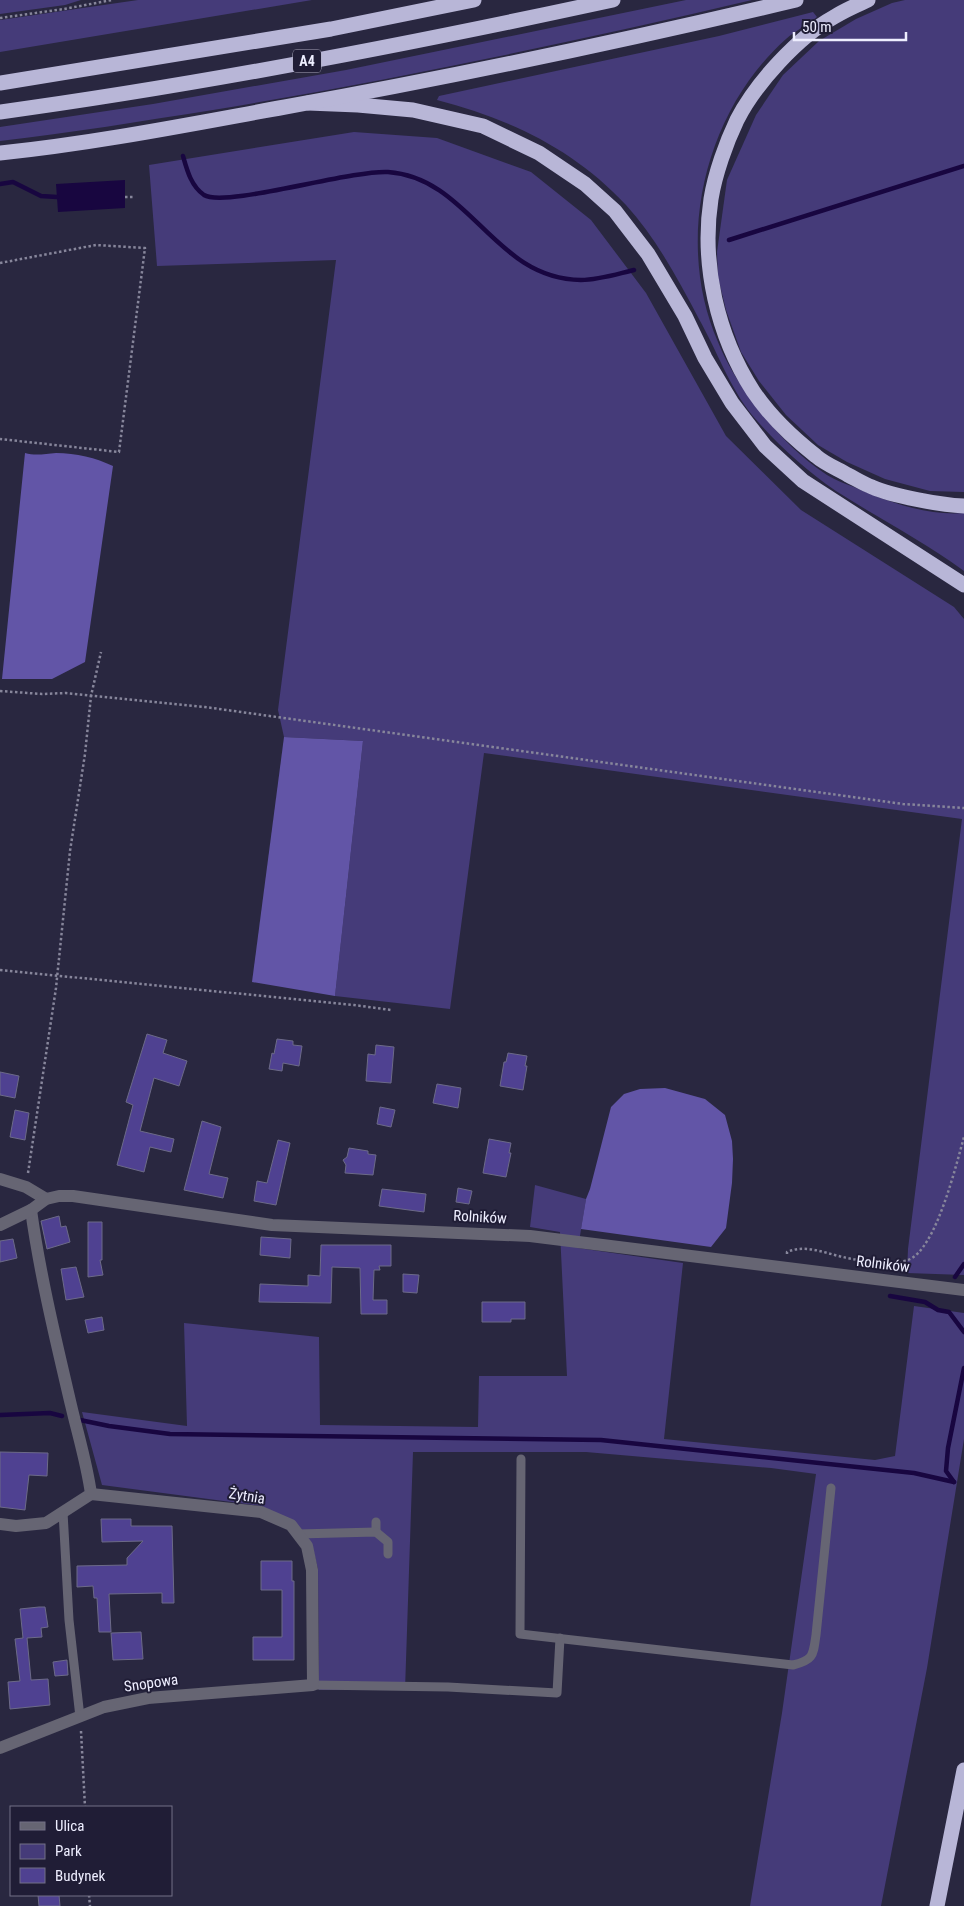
<svg xmlns="http://www.w3.org/2000/svg" width="964" height="1906" viewBox="0 0 964 1906" font-family="'Roboto Condensed',sans-serif">
  <style>
    .green { fill: #453b79 }
    .forest { fill: #6255a7 }
    .water { fill: #180640 }
    .lines { fill: none; stroke-linecap: round; stroke-linejoin: round }
    .stream { stroke: #180640; stroke-width: 4.5 }
    .building { fill: #4f4191; stroke: #6c6a88 }
    .path { stroke: #87869b; stroke-width: 2.5; stroke-dasharray: 2.5 2.5; stroke-linecap: butt }
    .service { stroke: #666573; stroke-width: 9 }
    .minor { stroke: #666573; stroke-width: 12 }
    .tertiary { stroke: #666573; stroke-width: 12 }
    .motorway { stroke: #b8b6d7; stroke-width: 15 }
    .labels { text-anchor: middle; stroke-width: 4; stroke-linejoin: round; paint-order: stroke }
    .shield { fill: #201d36; stroke: #b0afc3; stroke-width: 1 }
    .shield-label { font-size: 14px; font-weight: bold; fill: #eef }
    .street-label { font-size: 15px; fill: #eef; stroke: #201d36 }
  </style>
  <rect width="100%" height="100%" fill="#292740"/>
  <g class="green">
    <path d="M0,0h81l-16,5 -65,9z"/>
    <path d="M138,0h174l-312,52v-32z"/>
    <path d="M686,0h66c-179,42 -358,80 -539,110 -71,11 -142,23 -213,31v-14l153,-23 193,-34z"/>
    <path d="M905,0h59v492l-34,-1 -45,-12 -38,-17 -29,-17 -32,-30 -27,-34 -18,-29 -15,-42 -8,-33 -1,-25 10,-72 29,-65 27,-40 36,-34 37,-22 36,-16z"/>
    <path d="M813,12l4,5c-10,8 -22,14 -31,22 -82,73 -112,203 -68,303 8,20 19,38 32,56 21,29 46,57 77,77 8,5 18,9 27,12 34,15 73,29 110,26v58c-41,-30 -86,-53 -128,-80 -31,-21 -60,-48 -84,-76 -22,-27 -36,-66 -53,-96 -21,-40 -43,-81 -73,-114 -52,-56 -116,-86 -189,-105l2,-4 280,-60z"/>
    <path d="M354,132l83,6 94,34 60,48 55,73 80,143 75,74 153,97 10,12v656l-57,-2 1,-24 54,-430 -478,-66 -34,256 -115,-13 28,-255 -79,-4 -6,-27 58,-450 -179,6 -8,-101z"/>
    <path d="M535,1185l51,14 -8,49 105,15 -19,176 211,21 20,-4 19,-150 50,7v126l-37,229 -46,238h-131l32,-193 34,-239 -45,-6 -185,-16h-173l-8,238h-86l-1,-121 -6,-24 -50,-39 -160,-21 -20,-73 105,14 -3,-103 135,14 1,88 158,2 1,-51h88l-7,-144 -30,-5z"/>
  </g>
  <g class="forest">
    <path d="M25,453c10,3 20,1 31,0 20,0 40,5 57,13l-28,196 -33,17h-50z"/>
    <path d="M284,737l79,4 -28,255 -83,-14z"/>
    <path d="M665,1088l40,11 20,16 7,26 1,18 -1,24 -6,45 -15,19 -130,-18 5,-30 4,-10 21,-82 13,-13 16,-5z"/>
  </g>
  <path class="water" d="M125,180v28l-67,4 -2,-28z"/>
  <g class="lines">
    <g class="stream">
      <path d="M183,156c4,14 8,30 21,39 21,13 146,-25 184,-23 83,6 105,107 193,108 18,0 36,-6 53,-10"/>
      <path d="M0,184l13,-2 28,14 16,1"/>
      <path d="M729,240l235,-74"/>
      <path d="M955,1277l9,-13"/>
      <path d="M890,1296l35,6 13,8 11,2 15,20"/>
      <path d="M0,1415l50,-2 12,3"/>
      <path d="M80,1420l29,6 61,8 431,6 313,33 40,9"/>
      <path d="M954,1482l-8,-11 2,-23 16,-80"/>
    </g>
  </g>
  <g class="building">
    <path d="M147,1034l20,6 -4,13 24,8 -8,25 -25,-8 -14,53 34,8 -3,13 -21,-5 -6,25 -27,-7 16,-60 -7,-3z"/>
    <path d="M277,1039l16,2v4l9,1 -3,20 -16,-3 -1,8 -13,-2 3,-16 2,1z"/>
    <path d="M376,1045l18,2 -3,36 -25,-2 2,-27 7,1z"/>
    <path d="M508,1053l19,3 -2,10h2l-4,24 -23,-4 4,-24h2z"/>
    <path d="M0,1072l19,4 -4,22 -15,-3z"/>
    <path d="M437,1084l24,4 -3,20 -25,-5z"/>
    <path d="M380,1107l15,3 -4,17 -14,-3z"/>
    <path d="M15,1110l14,3 -4,27 -15,-3z"/>
    <path d="M202,1121l19,6 -12,47 19,4 -5,20 -39,-8z"/>
    <path d="M489,1139l22,4 -2,10h2l-5,24 -23,-4z"/>
    <path d="M278,1140l12,3 -14,62 -22,-4 3,-20 10,2z"/>
    <path d="M349,1148l19,3v3l8,1 -3,20 -28,-2 1,-8 -3,-5 4,-3z"/>
    <path d="M458,1188l14,3 -3,13 -13,-2z"/>
    <path d="M382,1189l44,5 -2,18 -45,-6z"/>
    <path d="M59,1216l2,11 5,-1 4,16 -23,7 -6,-28z"/>
    <path d="M88,1222h14v38h-2l3,15 -15,2z"/>
    <path d="M261,1237l30,2 -1,19 -30,-3z"/>
    <path d="M13,1239l4,19 -17,4v-21z"/>
    <path d="M321,1245h70v21h-12l1,4h-6l-1,30h14v14h-26l-1,-46 -28,-1 -1,36 -72,-1 1,-18 48,2v-11l12,1z"/>
    <path d="M76,1267l8,30 -18,3 -5,-31z"/>
    <path d="M403,1274l16,1 -2,18 -14,-1z"/>
    <path d="M482,1302h43v17h-14v3h-29z"/>
    <path d="M102,1317l2,13 -16,3 -3,-13z"/>
    <path d="M0,1452l48,1 -1,23 -18,-1 -4,35 -25,-3z"/>
    <path d="M101,1519h30v7h41l2,77h-12v-10l-53,1 2,38h-12l-2,-34h-3l-1,-12 -16,1v-21l50,-1v-7l16,-17 -41,1z"/>
    <path d="M261,1561h31v20h2v79h-41v-23h29v-47h-21z"/>
    <path d="M39,1607h6l3,20 -7,1 1,9 -15,1 4,42 17,-1 2,26 -40,4 -2,-27 12,-1 -5,-42 8,-1 -3,-29z"/>
    <path d="M141,1632l2,27 -30,1 -2,-27z"/>
    <path d="M67,1660l1,15 -13,1 -2,-14z"/>
    <path d="M38,1895h21l1,11h-21z"/>
  </g>
  <g class="lines">
    <g class="path">
      <path d="M0,18l64,-9 48,-9"/>
      <path d="M125,197h8"/>
      <path d="M0,263l96,-18 49,3 -26,204 -119,-13"/>
      <path d="M0,691l42,3 24,-1 139,14 698,97 61,4"/>
      <path d="M0,970l354,35 37,5"/>
      <path d="M28,1173l28,-185 14,-137 15,-97 6,-58 10,-44"/>
      <path d="M787,1254v-2c19,-8 37,1 56,5 15,4 50,8 65,3 28,-10 48,-95 56,-123"/>
      <path d="M81,1731l4,76"/>
      <path d="M89,1895l1,11"/>
    </g>
    <g class="service">
      <path d="M521,1459l-1,175 273,31c21,-5 20,-10 23,-30l15,-147"/>
      <path d="M63,1512l6,108 11,97"/>
      <path d="M376,1522v10"/>
      <path d="M298,1534l78,-2 12,10v12"/>
      <path d="M313,1685l135,2 109,6 3,-55"/>
    </g>
    <g class="minor">
      <path d="M0,1179l26,8 20,12"/>
      <path d="M0,1524l16,2 30,-3 45,-29c-4,-30 -13,-59 -20,-89 -15,-64 -31,-130 -40,-195"/>
      <path d="M0,1748l104,-41 44,-9 165,-13 -1,-115 -5,-24 -16,-21 -30,-13 -170,-18"/>
    </g>
    <path class="tertiary" d="M0,1225l31,-15 15,-11 13,-3h14l199,29 258,11 434,54"/>
    <g class="motorway">
      <path d="M868,0c-11,5 -23,10 -34,17 -36,20 -78,66 -97,103 -11,23 -22,54 -26,79 -10,65 6,136 42,192 16,24 40,47 63,65 9,8 22,13 32,19 8,4 16,9 24,12 20,9 69,18 92,19"/>
      <path d="M0,83l331,-54 143,-29"/>
      <path d="M308,103l50,2 55,5 70,16 56,27 46,31 30,27 33,43 37,62 20,42 27,45 33,43 38,35 161,104"/>
      <path d="M0,112c205,-28 410,-68 613,-112"/>
      <path d="M0,153c96,-10 191,-29 285,-46 172,-31 342,-67 511,-107"/>
      <path d="M937,1906l27,-136"/>
    </g>
  </g>
  <g class="labels">
    <rect class="shield" x="293" y="49.5" width="28" height="23" rx="4"/>
    <g class="shield-label">
      <text x="307" y="66">A4</text>
    </g>
    <g class="street-label">
      <text transform="translate(480 1217) rotate(3)" y="5">Rolników</text>
      <text transform="translate(883 1264) rotate(7)" y="5">Rolników</text>
      <text transform="translate(247 1496) rotate(9)" y="5">Żytnia</text>
      <text transform="translate(151 1683) rotate(-8)" y="5">Snopowa</text>
    </g>
  </g>
  <rect x="10" y="1806" width="162" height="90" fill="#201d36" stroke="#727186"/>
  <rect x="20" y="1822" width="25" height="8" fill="#666573" stroke="#727186"/>
  <text x="55" y="1831" font-size="15" fill="#eeeeff">Ulica</text>
  <rect x="20" y="1844" width="25" height="15" fill="#453b79" stroke="#727186"/>
  <text x="55" y="1856" font-size="15" fill="#eeeeff">Park</text>
  <rect x="20" y="1868" width="25" height="15" fill="#4f4191" stroke="#727186"/>
  <text x="55" y="1881" font-size="15" fill="#eeeeff">Budynek</text>
  <path d="M794 32v8h112v-8" fill="none" stroke="#eeeeff" stroke-width="2.5"/>
  <text x="802" y="32" font-size="15" fill="#eeeeff" stroke="#201d36" stroke-width="4" paint-order="stroke">50 m</text>
</svg>
